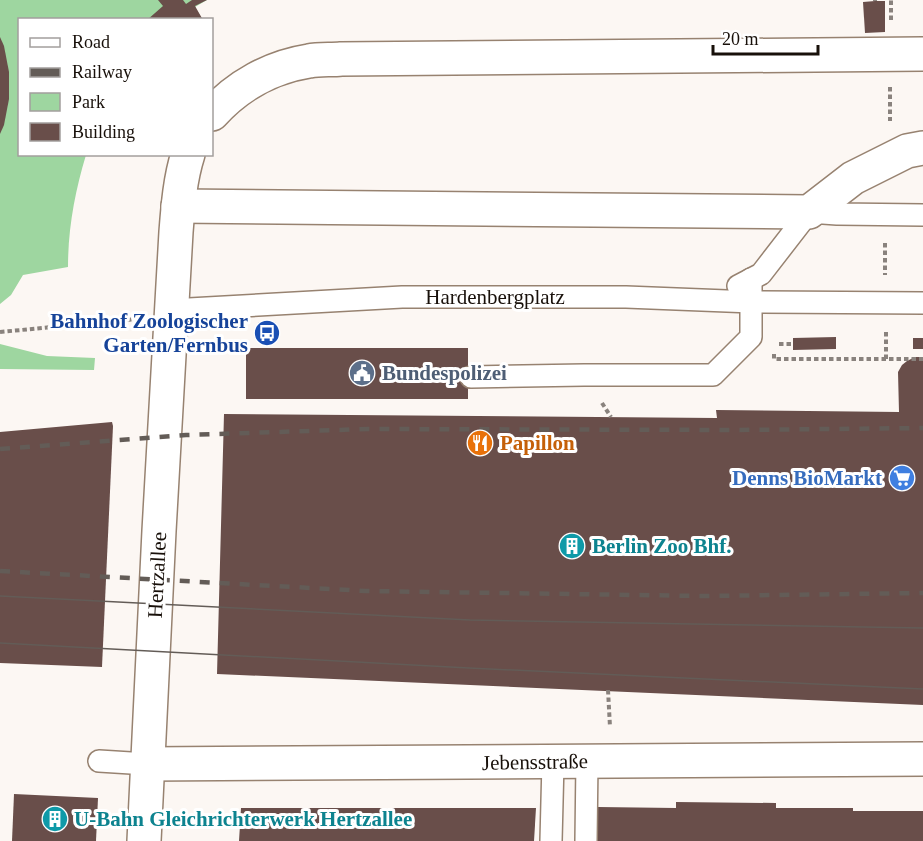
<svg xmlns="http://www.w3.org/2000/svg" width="923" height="841" viewBox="0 0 923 841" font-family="'Times New Roman',serif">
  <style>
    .green { fill: #9ed6a0 }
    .building { fill: #694e4a }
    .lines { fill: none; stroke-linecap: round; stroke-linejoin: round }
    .service-casing { stroke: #978270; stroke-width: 24 }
    .minor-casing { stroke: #978270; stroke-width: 36 }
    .path { stroke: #89827d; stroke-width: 4; stroke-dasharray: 4.5 3; stroke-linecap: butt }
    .service { stroke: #fff; stroke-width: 21 }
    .minor { stroke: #fff; stroke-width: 33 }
    .tram { stroke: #635c57; stroke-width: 1.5 }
    .rail { stroke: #635c57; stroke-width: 4.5; stroke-dasharray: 10 10; stroke-linecap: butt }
    .labels { text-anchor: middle; stroke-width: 6; stroke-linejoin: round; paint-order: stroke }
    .street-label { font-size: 21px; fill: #18100a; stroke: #fff }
    .transit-label { font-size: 21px; font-weight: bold; fill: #164399; stroke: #fff; text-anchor: end }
    .service-label { font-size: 21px; font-weight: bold; fill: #4e5e75; stroke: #fff; text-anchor: start }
    .food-label { font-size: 21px; font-weight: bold; fill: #c56008; stroke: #fff; text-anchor: start }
    .shop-label { font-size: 21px; font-weight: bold; fill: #366cbe; stroke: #fff; text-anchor: end }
    .culture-label { font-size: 21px; font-weight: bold; fill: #0d838f; stroke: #fff; text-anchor: start }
  </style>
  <rect width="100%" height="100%" fill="#fcf7f3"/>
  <g class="green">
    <path d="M0,0h207l-12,7 7,12 -182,1v134l66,1c-11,36 -18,74 -18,112l-45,8 -12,20 -11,9z"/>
    <path d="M0,344l47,12 48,2 -1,12 -94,-1z"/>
  </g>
  <g class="building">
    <path d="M158,0h25l3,4 6,-4h15l-12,6 8,14h-56l16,-14z"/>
    <path d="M875,1h10v31l-20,1 -2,-31z"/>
    <path d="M0,37l4,9 5,26v27l-5,26 -4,9z"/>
    <path d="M836,337v12l-43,1v-12z"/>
    <rect x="913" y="338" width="10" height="11"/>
    <rect x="246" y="348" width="222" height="51"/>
    <path d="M915,357h8v348l-706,-31 7,-260 493,4 -1,-8 183,2 -1,-40 4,-7 5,-4z"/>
    <path d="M112,422l1,4 -11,241 -102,-4v-231z"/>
    <path d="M14,794l84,4 -2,43h-84z"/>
    <path d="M676,802l100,1v5h77v3h70v30h-325v-34l78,1z"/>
    <path d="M241,808h295l-2,33h-295z"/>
  </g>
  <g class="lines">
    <g class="service-casing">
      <g id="service">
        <path d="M738,286l23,-12 48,-62 28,2 86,1"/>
        <path d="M171,310l231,-13h224l126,5 171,1"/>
        <path d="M471,377l113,-2h129l38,-38v-58"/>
        <path d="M99,761l48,3"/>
        <path d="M551,841l2,-79"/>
        <path d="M586,841l1,-80"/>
      </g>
    </g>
    <g class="minor-casing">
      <g id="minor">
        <path d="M212,114c25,-28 59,-47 97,-53 10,-2 22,-1 32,-2l582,-5"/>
        <path d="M178,206l631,6 44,-34 54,-27 16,-3"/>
        <path d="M147,764l776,-5"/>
        <path d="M144,841l15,-310 17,-299c2,-26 4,-53 12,-78"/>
      </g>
    </g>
    <g class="path">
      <path d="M875,1v-1"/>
      <path d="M891,20v-20"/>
      <path d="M890,87v34"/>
      <path d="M885,243v32"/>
      <path d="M0,332l137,-13"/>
      <path d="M886,332v27"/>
      <path d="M779,344h14"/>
      <path d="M774,354v5h149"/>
      <path d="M602,403l9,14"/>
      <path d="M608,690l2,37"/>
      <path d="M178,821h21"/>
    </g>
    <use href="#service" class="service"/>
    <use href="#minor" class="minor"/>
    <g class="tram">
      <path d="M0,596l470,24 453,8"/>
      <path d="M0,643l469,25 454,21"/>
    </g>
    <g class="rail">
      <path d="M0,449l186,-14 182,-6 368,1 187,-2"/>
      <path d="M0,571l366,20 338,5 219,-3"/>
    </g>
  </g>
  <defs>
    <g id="bus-disc" transform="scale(1.35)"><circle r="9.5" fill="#1a4fb4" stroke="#fff"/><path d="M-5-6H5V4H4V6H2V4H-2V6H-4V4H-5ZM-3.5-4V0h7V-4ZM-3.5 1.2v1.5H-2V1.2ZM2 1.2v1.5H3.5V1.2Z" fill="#fff"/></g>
    <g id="civic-disc" transform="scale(1.35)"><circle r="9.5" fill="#5c6f8a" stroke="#fff"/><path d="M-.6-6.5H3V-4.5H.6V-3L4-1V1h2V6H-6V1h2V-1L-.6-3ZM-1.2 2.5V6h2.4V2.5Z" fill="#fff"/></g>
    <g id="restaurant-disc" transform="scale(1.35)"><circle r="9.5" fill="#e8710a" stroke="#fff"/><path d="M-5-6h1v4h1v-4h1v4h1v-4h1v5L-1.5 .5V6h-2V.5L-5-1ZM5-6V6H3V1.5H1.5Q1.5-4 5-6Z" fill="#fff"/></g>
    <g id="supermarket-disc" transform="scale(1.35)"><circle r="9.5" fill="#3f7fe0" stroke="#fff"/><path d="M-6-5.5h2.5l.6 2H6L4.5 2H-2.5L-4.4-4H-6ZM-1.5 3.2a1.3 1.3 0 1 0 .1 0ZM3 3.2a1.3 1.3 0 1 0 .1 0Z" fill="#fff"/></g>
    <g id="building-disc" transform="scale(1.35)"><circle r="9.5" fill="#0f9aa8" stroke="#fff"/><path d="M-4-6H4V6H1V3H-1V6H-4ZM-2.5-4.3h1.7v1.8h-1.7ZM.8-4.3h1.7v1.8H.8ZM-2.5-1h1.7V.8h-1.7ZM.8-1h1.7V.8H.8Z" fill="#fff"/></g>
  </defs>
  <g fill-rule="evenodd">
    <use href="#bus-disc" x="267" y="333"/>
    <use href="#civic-disc" x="362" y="373"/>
    <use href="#restaurant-disc" x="480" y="443"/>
    <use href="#supermarket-disc" x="902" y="478"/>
    <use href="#building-disc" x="572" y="546"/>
    <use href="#building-disc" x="55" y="819"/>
  </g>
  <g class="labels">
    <g class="street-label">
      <text x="495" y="304">Hardenbergplatz</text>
      <text transform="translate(157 575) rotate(-87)" y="7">Hertzallee</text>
      <text transform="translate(535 762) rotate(-1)" y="7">Jebensstraße</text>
    </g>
    <g class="transit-label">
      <text x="248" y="328">Bahnhof Zoologischer<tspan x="248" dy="24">Garten/Fernbus</tspan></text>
    </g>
    <g class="service-label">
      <text x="382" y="380">Bundespolizei</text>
    </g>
    <g class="food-label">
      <text x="500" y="450">Papillon</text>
    </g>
    <g class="shop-label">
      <text x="882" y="485">Denns BioMarkt</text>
    </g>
    <g class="culture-label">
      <text x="592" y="553">Berlin Zoo Bhf.</text>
      <text x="74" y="826">U-Bahn Gleichrichterwerk Hertzallee</text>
    </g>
  </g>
  <rect x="18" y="18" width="195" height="138" fill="#ffffff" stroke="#a39f9d" stroke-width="1.5"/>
  <rect x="30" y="38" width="30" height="9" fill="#ffffff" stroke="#a39f9d" stroke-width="1.5"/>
  <text x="72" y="48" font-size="18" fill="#18100a">Road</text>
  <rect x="30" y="68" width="30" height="9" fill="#635c57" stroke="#a39f9d" stroke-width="1.5"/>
  <text x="72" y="78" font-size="18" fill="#18100a">Railway</text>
  <rect x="30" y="93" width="30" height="18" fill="#9ed6a0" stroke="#a39f9d" stroke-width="1.5"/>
  <text x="72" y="108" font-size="18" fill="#18100a">Park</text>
  <rect x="30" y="123" width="30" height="18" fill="#694e4a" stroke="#a39f9d" stroke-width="1.5"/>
  <text x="72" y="138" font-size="18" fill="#18100a">Building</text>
  <path d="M713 45v9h105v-9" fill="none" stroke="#18100a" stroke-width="3"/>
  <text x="722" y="45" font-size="18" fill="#18100a" stroke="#ffffff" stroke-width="4.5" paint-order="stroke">20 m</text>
</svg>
